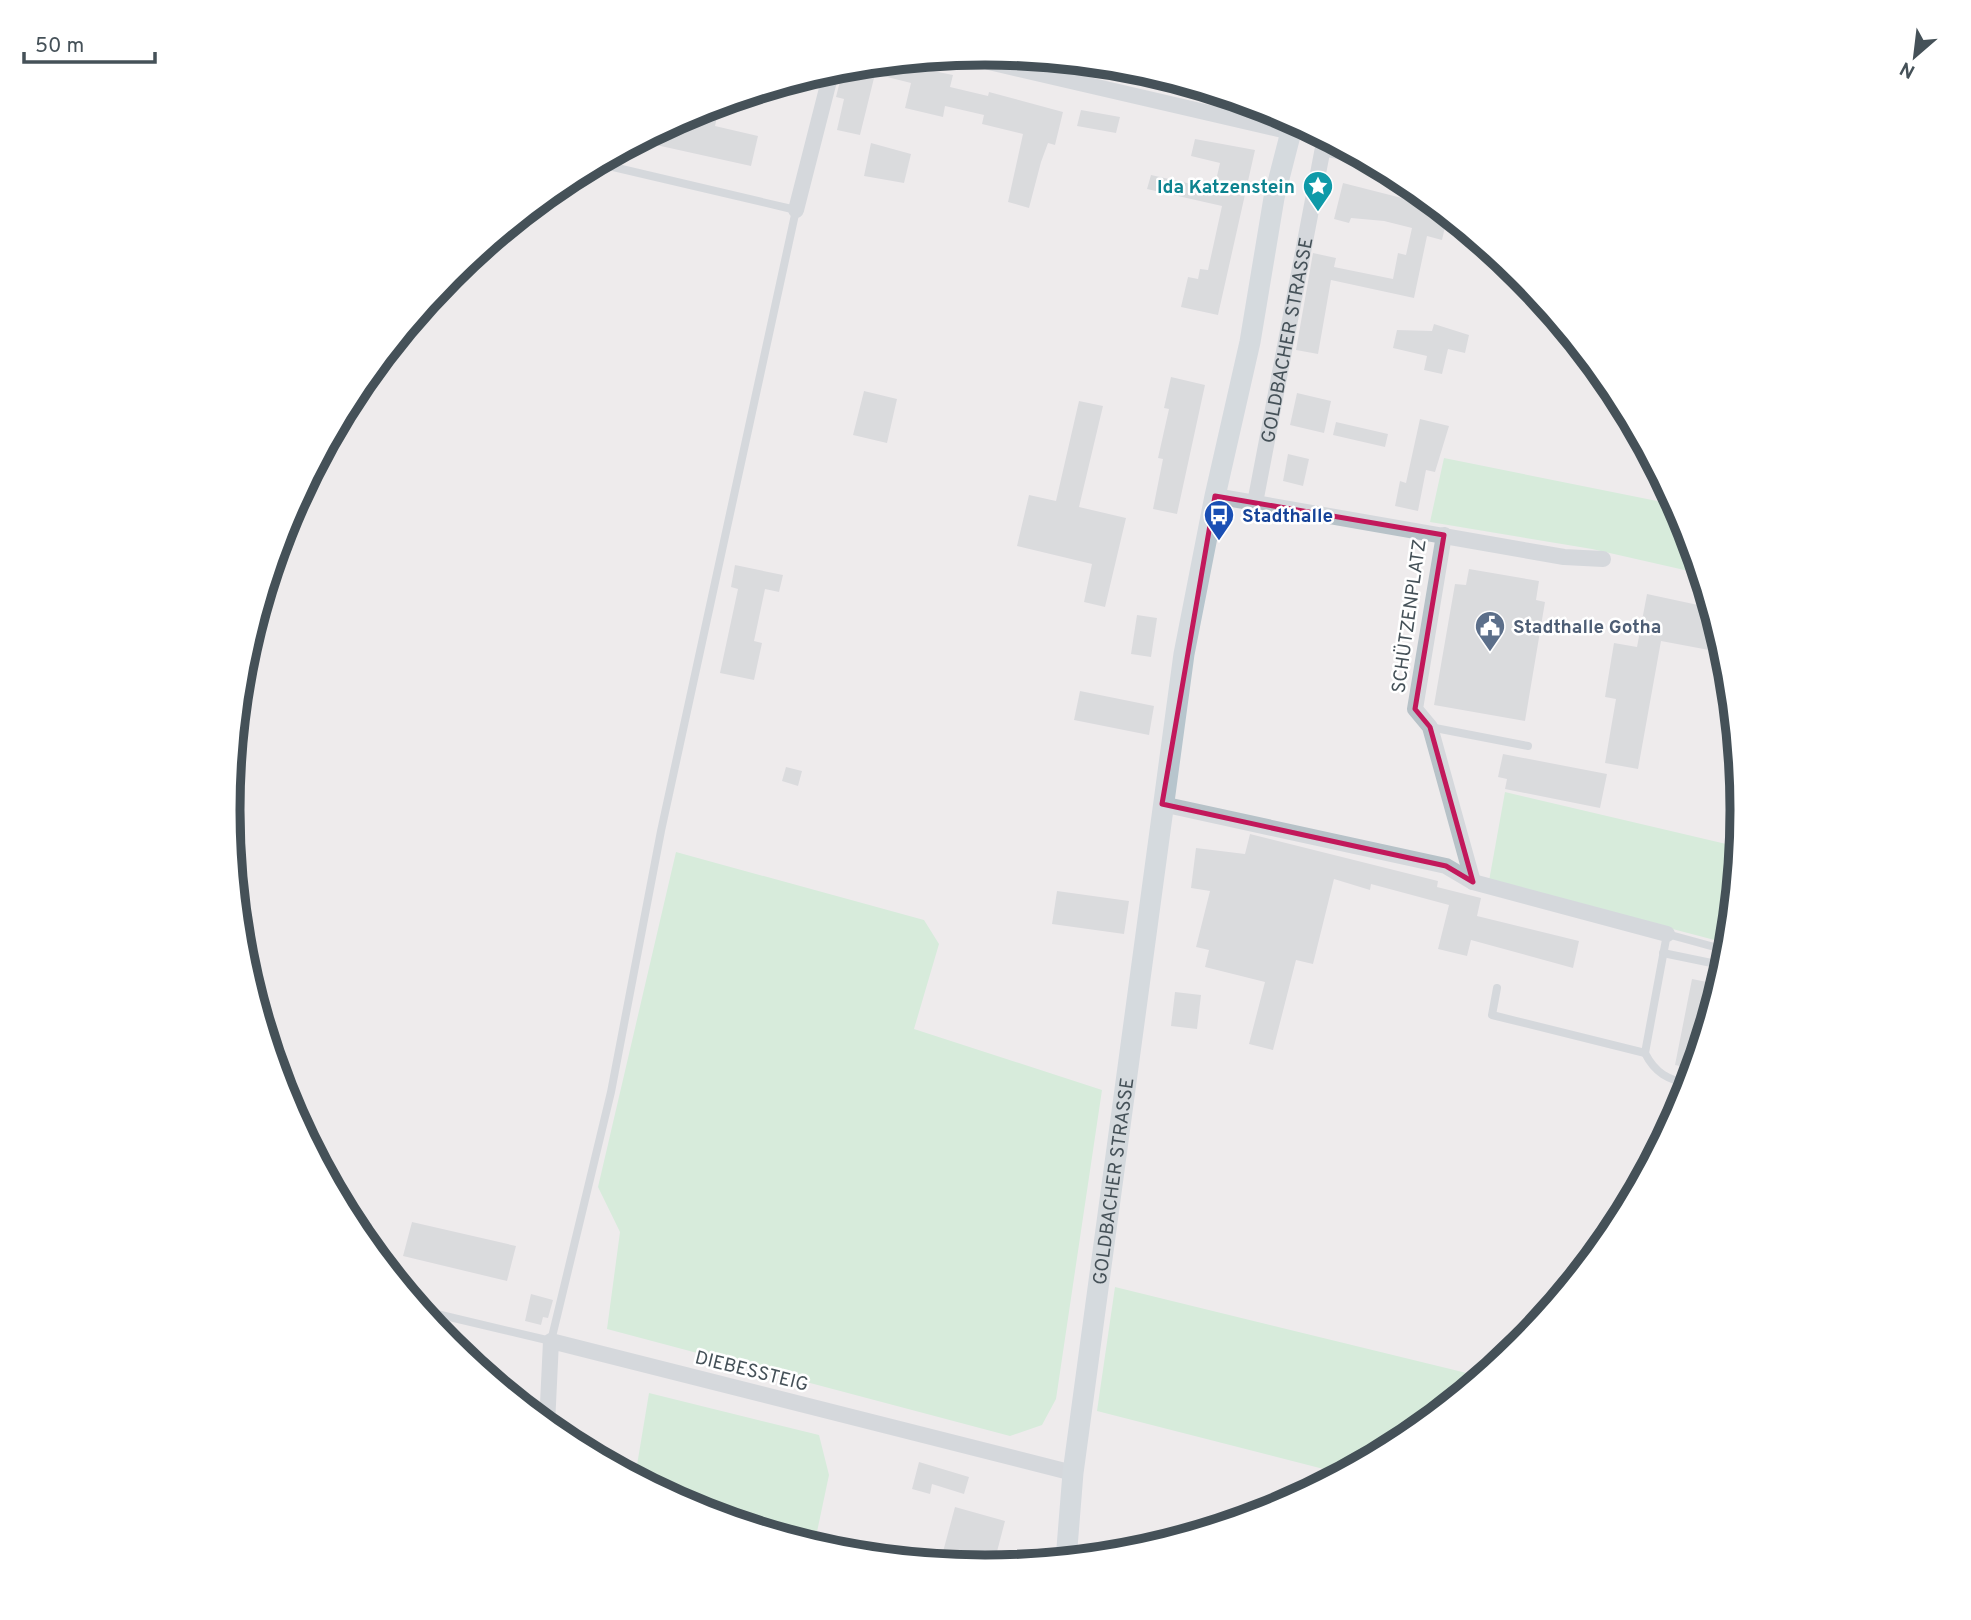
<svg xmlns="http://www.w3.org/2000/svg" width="1971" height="1620" viewBox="0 0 1971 1620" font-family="Overpass,sans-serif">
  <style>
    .green { fill: #baecc6 }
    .building { fill: #c2c7cb }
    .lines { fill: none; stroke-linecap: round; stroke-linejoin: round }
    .service { stroke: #b7c2c8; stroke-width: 8 }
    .minor { stroke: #b7c2c8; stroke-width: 16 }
    .secondary { stroke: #b7c5cd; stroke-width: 21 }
    .marked { fill: none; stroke: #c2185b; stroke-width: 5; stroke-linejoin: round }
    .labels { text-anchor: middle; stroke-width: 5; stroke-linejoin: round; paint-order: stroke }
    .culture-label { font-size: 19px; font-weight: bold; fill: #0d838f; stroke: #fff; text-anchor: end }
    .street-label { font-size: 19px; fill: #455158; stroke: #fff }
    .transit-label { font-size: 19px; font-weight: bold; fill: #164399; stroke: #fff; text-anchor: start }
    .service-label { font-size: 19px; font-weight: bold; fill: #4e5e75; stroke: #fff; text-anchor: start }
    .rim { fill: none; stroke: #455158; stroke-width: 9 }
  </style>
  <rect width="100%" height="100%" fill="#eeebec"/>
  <g class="green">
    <path d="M1444,458l233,47 8,16 17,53 -110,-25 -162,-27z"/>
    <path d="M1505,792l234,55 -9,97 -241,-63z"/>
    <path d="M676,852l248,68 15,24 -25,85 188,61 -46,309 -14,26 -32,11 -403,-107 13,-97 -22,-45z"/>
    <path d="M1115,1287l368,90 -77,63 -63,34 -246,-63z"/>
    <path d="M649,1393l170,42 10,40 -15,71 -119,-36 -60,-33z"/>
  </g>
  <g class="building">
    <path d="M889,62l64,13 -3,12 38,9 1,-4 74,20 -8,33 -7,-2 -7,19 -12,46 -21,-6 15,-68 -41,-10 2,-9 -39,-9 -2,11 -38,-9 6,-25 -36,-9 -15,61 -23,-5 7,-31 -8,-2 6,-24 13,4 2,-7 -7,-4z"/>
    <path d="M720,103l-5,23 43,10 -7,30 -113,-25 58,-31z"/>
    <path d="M1081,110l39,7 -4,16 -39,-7z"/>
    <path d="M1195,139l60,11 -37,165 -37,-8 7,-30 10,2 2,-10 8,1 14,-64 -75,-17 4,-14 63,14 6,-26 -29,-7z"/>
    <path d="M871,143l40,11 -7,29 -40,-7z"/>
    <path d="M1343,183l98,25 7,6 -6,26 -15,-4 -13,62 -83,-18 -13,74 -22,-4 17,-97 23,5 -2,9 59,12 5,-26 8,2 6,-27 -28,-7 -33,-3 -2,5 -15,-4z"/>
    <path d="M1434,324l35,11 -4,18 -17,-4 -6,25 -18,-4 3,-14 -34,-8 4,-18 35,1z"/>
    <path d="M1171,377l34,8 -28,129 -24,-5 10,-50 -5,-1 11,-49 -5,-1z"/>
    <path d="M864,391l33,8 -10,44 -34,-8z"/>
    <path d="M1297,393l34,8 -7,32 -34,-8z"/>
    <path d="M1079,401l24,5 -24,101 47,11 -21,89 -21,-5 8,-38 -75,-18 12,-51 27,6z"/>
    <path d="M1420,419l29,7 -14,46 -9,-2 -8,41 -23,-5 5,-25 6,2z"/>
    <path d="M1336,422l52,12 -3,13 -52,-12z"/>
    <path d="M1288,454l21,5 -6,27 -20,-5z"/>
    <path d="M735,565l48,10 -4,17 -14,-3 -11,52 8,2 -8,37 -34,-7 18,-84 -7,-2z"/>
    <path d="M1469,569l70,12 -3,19 9,2 -20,119 -91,-16 21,-121 11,1z"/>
    <path d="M1647,594l65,14 13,45 -64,-12 -23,128 -33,-6 11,-64 -11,-2 9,-54 23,4z"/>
    <path d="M1137,615l20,3 -6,39 -20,-3z"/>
    <path d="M1080,691l74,15 -5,29 -75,-15z"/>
    <path d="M1503,754l104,20 -7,34 -95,-19 2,-10 -9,-2z"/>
    <path d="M786,767l16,4 -4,15 -16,-5z"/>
    <path d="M1250,834l188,47 -1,6 44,11 -4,18 102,25 -6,27 -102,-28 -4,16 -29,-7 11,-44 -78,-21 -1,6 -36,-11 -21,85 -17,-4 -23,90 -24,-6 16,-62 -60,-15 4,-17 -13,-3 14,-56 -19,-3 5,-40 49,6z"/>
    <path d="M1057,891l72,10 -5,33 -72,-10z"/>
    <path d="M1708,974l15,2 -28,93 -20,-4 17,-86 15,3z"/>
    <path d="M1175,992l26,3 -4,34 -26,-3z"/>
    <path d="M349,1218l23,6 -5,21 -12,-14z"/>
    <path d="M412,1222l104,24 -9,35 -104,-25z"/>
    <path d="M531,1294l22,6 -5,18 -5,-1 -2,8 -16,-4z"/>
    <path d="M919,1462l50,15 -5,17 -32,-10 -2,10 -18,-5z"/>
    <path d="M955,1507l50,14 -12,46 -53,-4z"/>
  </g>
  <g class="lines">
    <g class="service">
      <path d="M1430,727l98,19"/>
      <path d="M1663,953l63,13"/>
      <path d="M1497,988l-5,27 153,38"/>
      <path d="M1690,1084c-22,-4 -35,-11 -45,-31l22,-119 62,17"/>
      <path d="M420,1310l131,31 60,-249 50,-261 135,-621 -200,-47"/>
    </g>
    <g class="minor">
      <path d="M959,55l332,77"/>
      <path d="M1323,148l38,8"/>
      <path d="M796,210l36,-141"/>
      <path d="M1215,496l349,61 39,2"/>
      <path id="s1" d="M1255,503l70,-366"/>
      <path d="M1444,535l-29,174 15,18 43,155"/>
      <path d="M1162,804l284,62 27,16 194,52"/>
      <path d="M547,1425l4,-84 522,132"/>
    </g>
    <path class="secondary" id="s2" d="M1066,1560l7,-87 111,-819 31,-158 35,-154 24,-144 20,-78"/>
  </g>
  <path d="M0 0H1971V1620H0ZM1215,496l229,39 -29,174 15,18 43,155 -27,-16 -284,-62z" fill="#eeebec" fill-opacity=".55" fill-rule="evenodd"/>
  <path class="marked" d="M1215,496l229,39 -29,174 15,18 43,155 -27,-16 -284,-62z"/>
  <defs>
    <g id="sight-pin" transform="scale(1.575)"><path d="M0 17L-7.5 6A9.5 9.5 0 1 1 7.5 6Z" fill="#0f9aa8" stroke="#fff"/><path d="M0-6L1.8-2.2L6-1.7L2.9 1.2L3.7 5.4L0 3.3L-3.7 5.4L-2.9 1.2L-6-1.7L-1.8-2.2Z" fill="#fff"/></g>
    <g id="bus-pin" transform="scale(1.575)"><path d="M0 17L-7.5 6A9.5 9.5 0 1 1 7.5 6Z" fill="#1a4fb4" stroke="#fff"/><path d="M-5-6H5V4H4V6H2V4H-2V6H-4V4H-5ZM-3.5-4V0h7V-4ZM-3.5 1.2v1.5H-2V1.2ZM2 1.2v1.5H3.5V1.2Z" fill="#fff"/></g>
    <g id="civic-pin" transform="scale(1.575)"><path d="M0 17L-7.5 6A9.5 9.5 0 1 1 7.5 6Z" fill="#5c6f8a" stroke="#fff"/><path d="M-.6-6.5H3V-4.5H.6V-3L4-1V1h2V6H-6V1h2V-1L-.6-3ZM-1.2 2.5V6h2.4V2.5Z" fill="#fff"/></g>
  </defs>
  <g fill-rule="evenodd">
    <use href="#sight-pin" x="1318" y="186"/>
    <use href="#bus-pin" x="1219" y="515"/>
    <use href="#civic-pin" x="1490" y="626"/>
  </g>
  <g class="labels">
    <g class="culture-label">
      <text x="1295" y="193">Ida Katzenstein</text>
    </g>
    <g class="street-label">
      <text dy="7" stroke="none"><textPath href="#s1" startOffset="166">GOLDBACHER STRASSE</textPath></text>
      <text transform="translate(1408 616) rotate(-82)" y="7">SCHÜTZENPLATZ</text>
      <text dy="7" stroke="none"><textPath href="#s2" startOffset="382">GOLDBACHER STRASSE</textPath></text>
      <text transform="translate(752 1370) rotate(14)" y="7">DIEBESSTEIG</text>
    </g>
    <g class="transit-label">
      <text x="1242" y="522">Stadthalle</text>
    </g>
    <g class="service-label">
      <text x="1513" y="633">Stadthalle Gotha</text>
    </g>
  </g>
  <path d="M0 0H1971V1620H0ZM240 810a745 745 0 1 1 1490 0a745 745 0 1 1-1490 0Z" fill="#fff" fill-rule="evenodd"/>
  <path class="rim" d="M240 810a745 745 0 1 1 1490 0a745 745 0 1 1-1490 0Z"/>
  <g transform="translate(1915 56) rotate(208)" stroke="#ffffff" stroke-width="5" paint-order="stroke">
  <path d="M0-5L12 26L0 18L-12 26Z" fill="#455158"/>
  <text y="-10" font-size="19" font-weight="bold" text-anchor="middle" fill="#455158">N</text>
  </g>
  <path d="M24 52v10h131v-10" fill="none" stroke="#455158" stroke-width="3.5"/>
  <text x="35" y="52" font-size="21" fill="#455158" stroke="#ffffff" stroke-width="5" paint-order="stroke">50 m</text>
</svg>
